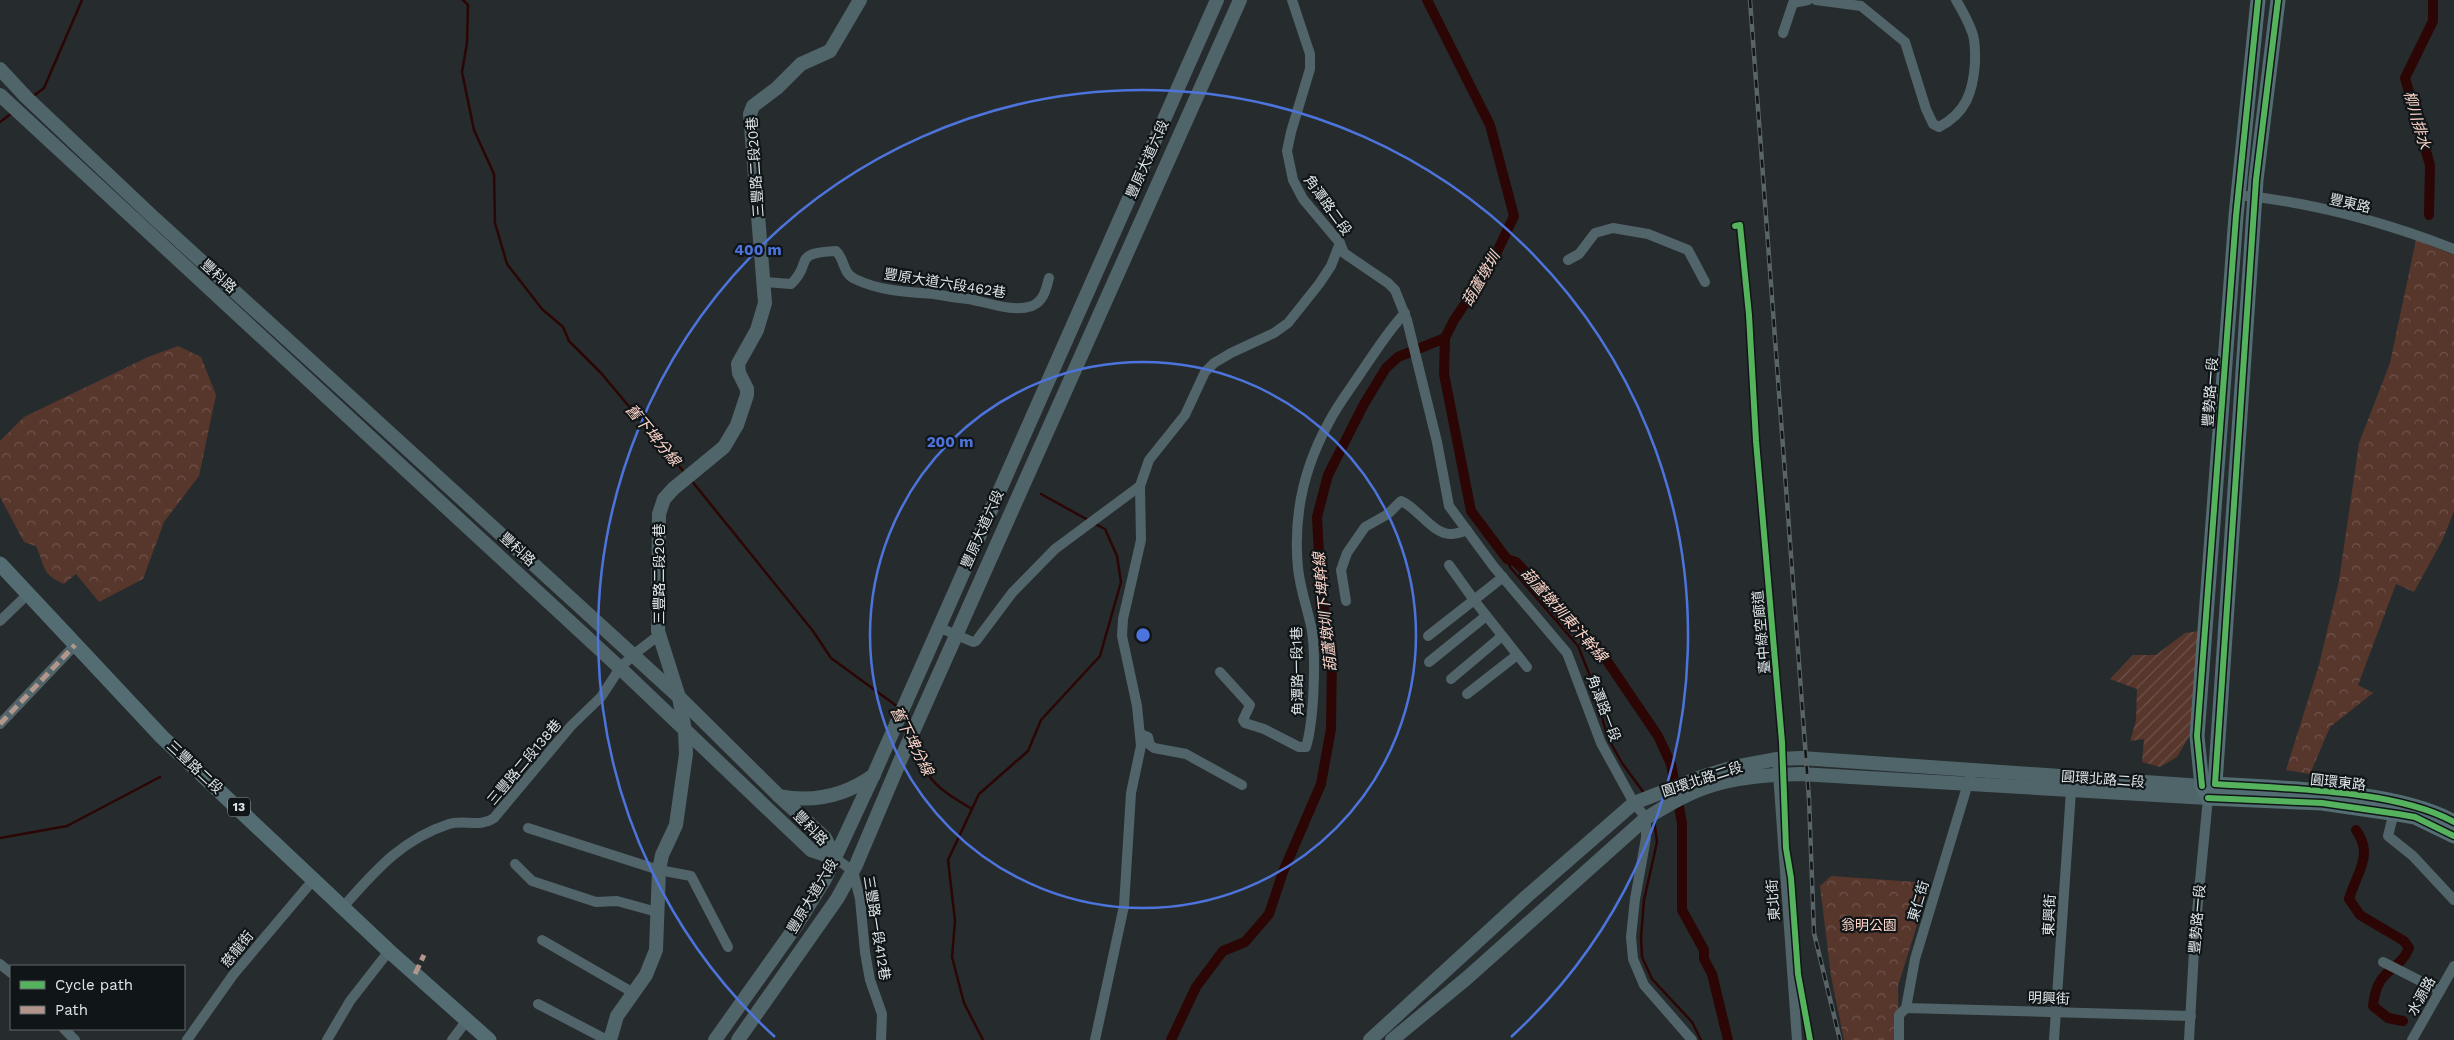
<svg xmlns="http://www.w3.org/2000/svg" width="2454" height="1040" viewBox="0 0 2454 1040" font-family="'Work Sans','Noto Sans TC',sans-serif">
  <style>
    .park { fill: url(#park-crowns) }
    .garden { fill: url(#garden-furrows) }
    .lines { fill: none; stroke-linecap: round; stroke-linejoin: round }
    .stream { stroke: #2b0604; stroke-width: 2.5 }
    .canal { stroke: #2b0604; stroke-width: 10 }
    .street { stroke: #516469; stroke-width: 10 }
    .secondary { stroke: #50656a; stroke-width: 14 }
    .primary { stroke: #536d73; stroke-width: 15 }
    .rail-casing { stroke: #596467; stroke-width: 4.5 }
    .rail { stroke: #101517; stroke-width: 2.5; stroke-dasharray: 8; stroke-linecap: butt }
    .quiet { stroke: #b2968c; stroke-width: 5; stroke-dasharray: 10 5; stroke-linecap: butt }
    .cycleway-casing { stroke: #101517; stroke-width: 9 }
    .cycleway { stroke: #56b35d; stroke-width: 6 }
    .ring { fill: none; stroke: #4d74dc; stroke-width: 2.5 }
    .labels { text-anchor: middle; stroke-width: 4.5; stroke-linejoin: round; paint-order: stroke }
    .shield { fill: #101517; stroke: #a0a7a9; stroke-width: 1 }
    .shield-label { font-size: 12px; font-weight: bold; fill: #dee5e8 }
    .street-label { font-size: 14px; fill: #dee5e8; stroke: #101517 }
    .park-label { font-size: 14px; fill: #fed5cb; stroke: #101517 }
    .water-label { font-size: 15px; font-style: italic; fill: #fdd5ca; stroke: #101517 }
    .centre { fill: #4d74dc; stroke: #101517; stroke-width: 2.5 }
    .ring-label { font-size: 15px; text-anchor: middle; font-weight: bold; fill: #4d74dc; stroke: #101517; stroke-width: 4.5; stroke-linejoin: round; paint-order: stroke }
  </style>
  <defs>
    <pattern id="park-crowns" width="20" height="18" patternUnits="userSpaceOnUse" patternTransform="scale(1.25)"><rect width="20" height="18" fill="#57362c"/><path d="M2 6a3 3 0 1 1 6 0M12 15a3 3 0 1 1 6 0" fill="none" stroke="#6f534b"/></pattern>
    <pattern id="garden-furrows" width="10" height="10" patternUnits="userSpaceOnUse" patternTransform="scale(1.25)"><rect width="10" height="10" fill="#57362c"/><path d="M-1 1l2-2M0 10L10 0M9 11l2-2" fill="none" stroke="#6f534b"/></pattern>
  </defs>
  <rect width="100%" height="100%" fill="#262c2e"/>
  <g class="park">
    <path d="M2416,240l38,15v256l-11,28 -29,53 -18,-8 -38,101 15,8 -43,34 -20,47 -24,-4 33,-105 20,-84 20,-138 31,-80z"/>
    <path d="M178,346l23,11 15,38 -17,81 -35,46 -21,57 -44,23 -23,-28 -12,10c-24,-11 -18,-17 -28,-38l-12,-4 -24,-45v-56l24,-24 124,-60z"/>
    <path d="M1831,876l99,7 -32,103 1,54h-55l-13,-64 -11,-90z"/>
  </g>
  <path class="garden" d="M2200,631l-9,102 -14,24 -17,10 -18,-5 2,-23 -14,2 6,-20 1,-32 -27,-10 23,-24h23l29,-22z"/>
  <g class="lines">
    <g class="stream">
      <path d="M463,0l5,5 -1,38 -5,29 12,58 20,44 1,49 12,41 35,45 21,18 6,14 32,32 83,99"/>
      <path d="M32,97l12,-9 38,-88"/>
      <path d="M0,122l12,-9"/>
      <path d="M691,480l122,151 18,27 67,49"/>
      <path d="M1041,494l47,26"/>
      <path d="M1507,559l3,8 68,79 12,30 18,62 14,25 22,30"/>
      <path d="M913,745c16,38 24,43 59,64"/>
      <path d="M1654,819l3,23 -13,58 -3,37 1,20 10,22 40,43 9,18"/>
      <path d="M0,838l67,-12 93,-49"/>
      <path d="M983,1040l-19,-37 -12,-46 3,-36 -7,-61 31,-66 49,-43 13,-31 59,-64 21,-74 -4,-26 -12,-27 -10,-5"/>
    </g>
    <g class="canal">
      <path d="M1427,0l63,125 24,91 -25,53 -35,51 -9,18 -1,36 27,137 36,48 9,3 85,90 57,84 13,28 11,59v87l22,40v9l8,15 16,66"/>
      <path d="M2429,215l1,-50 -25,-87 28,-57v-21"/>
      <path d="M2356,830c18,25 1,42 -7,69l11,16 44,26 5,7c-10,25 -32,18 -36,58l15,12 15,3"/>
      <path d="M1171,1040l25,-53 27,-36 22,-9 24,-28 14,-42 38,-88 10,-55 1,-75 -11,-62 -4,-75 11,-42 36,-71 22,-36 12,-11 47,-19"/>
    </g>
    <g class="street">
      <path d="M1292,0l18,54v15l-19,63 -4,19 6,29 10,19 37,44 4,10 44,30 7,7 12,30 30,122 12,64 45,61 73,86 34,90 33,60 12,15v20l-11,61 -4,38 2,22 11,26 48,55"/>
      <path d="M1816,0l45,6 44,36 21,67 7,15 6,3c27,-14 34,-35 36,-64 0,-11 1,-21 -3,-31 -4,-11 -10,-22 -16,-32"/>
      <path d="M1783,33l10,-30 15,-3"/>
      <path d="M2238,195c72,7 149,28 216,54"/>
      <path d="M1568,260l11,-6 16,-21 18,-5 35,6 40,16 17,32"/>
      <path d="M765,282l26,2c23,-21 -1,-31 45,-33 9,8 6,22 19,28 25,12 51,13 79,15 11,2 22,4 34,5 20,3 44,14 64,7 12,-5 14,-17 17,-28"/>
      <path d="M1503,577l-29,23 53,67"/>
      <path d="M1346,601l-5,-31 6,-17 18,-26 23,-13 13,-13c16,6 32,34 50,33 5,0 11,-2 16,-4"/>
      <path d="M0,621l27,-26"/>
      <path d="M938,627l35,15 3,-1 36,-48 43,-44 85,-63"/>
      <path d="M1428,636l46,-36 -25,-35"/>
      <path d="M1429,662l57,-46"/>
      <path d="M1220,672l30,33 -7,15 2,3 19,6 35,18h7c8,-26 10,-88 6,-116 -4,-21 -12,-42 -14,-63 -5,-51 6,-101 31,-146 9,-18 22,-34 33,-51 14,-20 26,-40 43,-58"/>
      <path d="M1451,679l51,-43"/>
      <path d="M1467,694l50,-39"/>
      <path d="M0,724l75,-79"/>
      <path d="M1141,734l7,3 2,8 4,3 32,6 56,31"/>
      <path d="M1777,759l20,281"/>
      <path d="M2398,814l-6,6 -4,16 25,20 41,44"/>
      <path d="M528,828l131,42 32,6 37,71"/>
      <path d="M835,858l18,13 7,28 5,53 5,28 12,34 -1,26"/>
      <path d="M515,864l17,17 64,21 21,-1 40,11"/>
      <path d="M343,907c32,-36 59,-68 106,-83 15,-5 31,4 45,-6l77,-92 30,-29 19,-29 13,-13 26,-20"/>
      <path d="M542,940l90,52"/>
      <path d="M2383,962l57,29"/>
      <path d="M0,964l11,9"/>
      <path d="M538,1004l69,36"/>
      <path d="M1906,1008l285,8"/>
      <path d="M64,1029l11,11"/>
      <path d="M187,1040l46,-65 81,-96"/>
      <path d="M327,1040l23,-39 39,-50"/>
      <path d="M452,1040l15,-20"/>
      <path d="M1095,1040l29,-134 7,-113 10,-47 -4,-40 -15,-70 1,-17 18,-79 -1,-54 9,-26 36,-45 20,-43 9,-9 17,-10 43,-20 14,-10 31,-39 12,-18 9,-23"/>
      <path d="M1899,1040v-25l7,-7 9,-49 57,-189"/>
      <path d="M2054,1040l17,-249"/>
      <path d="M2189,1040l6,-107 13,-135"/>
      <path d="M2412,1040l42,-74"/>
    </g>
    <g class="secondary">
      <path d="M0,69l26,28 126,119 527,481 100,99 46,42 10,20"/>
      <path d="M0,95l620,573 191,182 24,8"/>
      <path d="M779,796c35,7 66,0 95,-21"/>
      <path d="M610,1040l7,-24 29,-41 10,-25 3,-80 3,-15 14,-30 10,-71 -1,-23 -6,-34 -21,-66 1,-117 5,-15 9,-10 51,-42 13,-22 10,-30v-6l-8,-16 -1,-9 19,-34 8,-27 -15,-189 3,-8 24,-18 24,-24 29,-13 30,-51"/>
      <path d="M715,1040l81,-114 29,-47 49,-105 343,-774"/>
      <path d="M738,1040l99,-141 19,-34 44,-104 340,-761"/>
      <path d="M1370,1040l156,-143 108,-94 67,-26 33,-10 43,-8 24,-1 401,28 10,-1"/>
      <path d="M1392,1040l75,-62 179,-160c19,-11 37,-23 58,-30 29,-11 65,-13 96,-14l408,24"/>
    </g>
    <g class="primary">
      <path d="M0,564l162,173 227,214 100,89"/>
      <path d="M2215,784c69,5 180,5 239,38"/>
      <path d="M2208,798l7,-14 41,-604 22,-180"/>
      <path d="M2208,798l-6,-12 -5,-50 39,-520 22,-216"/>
      <path d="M2208,798l114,5 76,11 17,3 39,19"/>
    </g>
    <g class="rail-casing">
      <path id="rail" d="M1750,0l59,799 5,134 26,107"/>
    </g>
    <use href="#rail" class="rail"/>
    <g class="quiet">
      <path d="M0,724l75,-79"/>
      <path d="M415,974l9,-19"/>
    </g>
    <g class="cycleway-casing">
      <g id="cycleway">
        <path d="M2278,0l-22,180 -41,604c69,5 180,5 239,38"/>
        <path d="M1735,226l5,-1 9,90 7,126 26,301 4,106 5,30 7,96 12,66"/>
        <path d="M2202,786l-5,-50 39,-520 22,-216"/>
        <path d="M2208,798l114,5 76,11 17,3 39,19"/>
      </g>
    </g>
    <use href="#cycleway" class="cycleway"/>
  </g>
  <g class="ring">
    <circle cx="1143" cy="635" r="273"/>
    <path d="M775 1037A545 545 0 1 1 1511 1037"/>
  </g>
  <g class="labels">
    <rect class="shield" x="228" y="797.5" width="22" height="19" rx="4"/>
    <g class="shield-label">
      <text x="239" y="811">13</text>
    </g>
    <g class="street-label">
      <text transform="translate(1147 159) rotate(-66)" y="5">豐原大道六段</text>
      <text transform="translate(755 167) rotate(-94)" y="5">三豐路二段20巷</text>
      <text transform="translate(2350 203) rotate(13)" y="5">豐東路</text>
      <text transform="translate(1328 205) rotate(54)" y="5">角潭路二段</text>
      <text transform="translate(219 276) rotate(42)" y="5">豐科路</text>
      <text transform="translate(945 283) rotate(9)" y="5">豐原大道六段462巷</text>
      <text transform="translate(2210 392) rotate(-86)" y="5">豐勢路一段</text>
      <text transform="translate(982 529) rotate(-66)" y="5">豐原大道六段</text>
      <text transform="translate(518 549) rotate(42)" y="5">豐科路</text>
      <text transform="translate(659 574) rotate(-90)" y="5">三豐路二段20巷</text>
      <text transform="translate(1761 632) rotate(-95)" y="5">臺中綠空廊道</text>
      <text transform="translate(1297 671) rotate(-91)" y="5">角潭路一段1巷</text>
      <text transform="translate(1604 708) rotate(69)" y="5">角潭路一段</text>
      <text transform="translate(524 762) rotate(-50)" y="5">三豐路二段138巷</text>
      <text transform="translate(195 767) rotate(43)" y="5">三豐路二段</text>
      <text transform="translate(1702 779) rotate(-18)" y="5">圓環北路二段</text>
      <text transform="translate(2103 779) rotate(4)" y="5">圓環北路二段</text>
      <text transform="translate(2338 782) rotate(6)" y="5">圓環東路</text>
      <text transform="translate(811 828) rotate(46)" y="5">豐科路</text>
      <text transform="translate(812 896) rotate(-59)" y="5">豐原大道六段</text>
      <text transform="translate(1773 900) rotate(-94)" y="5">東北街</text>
      <text transform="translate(1918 901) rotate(-73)" y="5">東仁街</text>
      <text transform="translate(2049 915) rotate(-87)" y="5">東興街</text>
      <text transform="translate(2197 919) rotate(-85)" y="5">豐勢路一段</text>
      <text transform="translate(877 928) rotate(81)" y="5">三豐路一段412巷</text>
      <text transform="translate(237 949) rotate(-51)" y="5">慈龍街</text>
      <text transform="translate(2421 996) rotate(-61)" y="5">水源路</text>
      <text transform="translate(2049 998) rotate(2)" y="5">明興街</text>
    </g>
    <g class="park-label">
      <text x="1869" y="930">翁明公園</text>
    </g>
    <g class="water-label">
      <text transform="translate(2417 120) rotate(74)" y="5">柳川排水</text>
      <text transform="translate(1481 279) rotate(-60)" y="5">葫蘆墩圳</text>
      <text transform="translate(653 435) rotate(50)" y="5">舊下埤分線</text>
      <text transform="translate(1325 612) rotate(-96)" y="5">葫蘆墩圳下埤幹線</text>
      <text transform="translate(1564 615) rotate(48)" y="5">葫蘆墩圳東汴幹線</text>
      <text transform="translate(912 741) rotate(63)" y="5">舊下埤分線</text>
    </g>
  </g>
  <circle cx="1143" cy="635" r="8" class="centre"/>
  <g class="ring-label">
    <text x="758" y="255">400 m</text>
    <text x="950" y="447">200 m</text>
  </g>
  <rect x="10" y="965" width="175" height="65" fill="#101517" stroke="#62686b"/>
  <rect x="20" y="981" width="25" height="8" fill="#56b35d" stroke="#62686b"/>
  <text x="55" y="990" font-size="15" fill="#dee5e8">Cycle path</text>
  <rect x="20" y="1006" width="25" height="8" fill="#b2968c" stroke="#62686b"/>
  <text x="55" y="1015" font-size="15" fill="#dee5e8">Path</text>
</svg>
